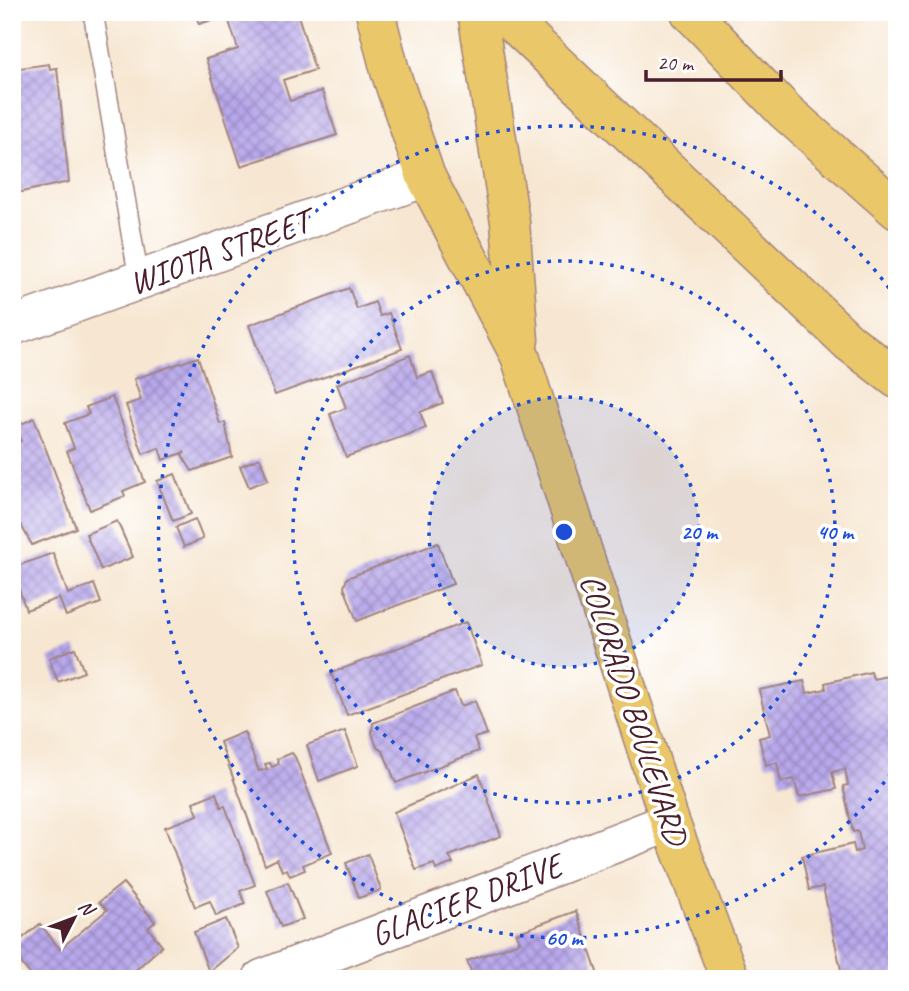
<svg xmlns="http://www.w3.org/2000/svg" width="909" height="991" viewBox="0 0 909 991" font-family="Caveat,sans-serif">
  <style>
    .building { fill: url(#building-cross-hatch) }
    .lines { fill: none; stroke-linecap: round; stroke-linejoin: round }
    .service-casing { stroke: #a0837e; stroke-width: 22 }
    .minor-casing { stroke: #a0837e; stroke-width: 41 }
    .primary-casing { stroke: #a0837e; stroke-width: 41 }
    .motorway-casing { stroke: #a0837e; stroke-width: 41 }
    .service { stroke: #fff; stroke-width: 19 }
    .minor { stroke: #fff; stroke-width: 38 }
    .primary { stroke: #eac769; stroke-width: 38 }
    .motorway { stroke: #eac769; stroke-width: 38 }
    .ring { fill: none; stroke: #1d4ed8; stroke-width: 3.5; stroke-dasharray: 3.5 7 }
    .labels { text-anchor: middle; stroke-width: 7; stroke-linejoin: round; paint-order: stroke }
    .street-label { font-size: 33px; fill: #4a1f2b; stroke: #fff }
    .centre { fill: #1d4ed8; stroke: #fff; stroke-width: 3.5 }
    .ring-label { font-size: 21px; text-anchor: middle; font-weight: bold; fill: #1d4ed8; stroke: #fff; stroke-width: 7; stroke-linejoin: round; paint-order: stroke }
  </style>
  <defs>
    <pattern id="building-cross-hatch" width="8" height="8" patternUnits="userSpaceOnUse" patternTransform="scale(1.75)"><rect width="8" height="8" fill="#b8a8ec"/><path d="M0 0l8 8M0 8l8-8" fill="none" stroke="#9888bf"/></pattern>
  </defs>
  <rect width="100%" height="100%" fill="#fff"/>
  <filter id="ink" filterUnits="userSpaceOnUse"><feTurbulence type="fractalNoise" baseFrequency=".0143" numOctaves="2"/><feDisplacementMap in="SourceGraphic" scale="14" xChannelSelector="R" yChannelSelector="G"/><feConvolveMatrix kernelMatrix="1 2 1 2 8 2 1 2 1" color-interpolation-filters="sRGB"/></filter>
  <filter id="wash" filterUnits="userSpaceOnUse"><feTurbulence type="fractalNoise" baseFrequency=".00686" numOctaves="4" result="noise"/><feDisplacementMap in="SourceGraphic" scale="28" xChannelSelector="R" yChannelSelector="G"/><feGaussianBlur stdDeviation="1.57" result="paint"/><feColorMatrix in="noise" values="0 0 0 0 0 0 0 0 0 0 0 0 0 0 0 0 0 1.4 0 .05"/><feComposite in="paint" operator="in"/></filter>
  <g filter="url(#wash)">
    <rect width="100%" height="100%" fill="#f7e7d2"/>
    <g id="blocks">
      <g class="building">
        <path d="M195,12h28l1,4 -25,8z"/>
        <path d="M226,12h71l18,58 -32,10 7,21 32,-10 15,44 -96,31 -35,-107 32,-10z"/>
        <path d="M49,64l1,5 7,-1 12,114 -57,12v-125z"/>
        <path d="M349,288l8,21 18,-7 5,14 9,-3 13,36 -127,46 -26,-70z"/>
        <path d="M410,355l7,22 15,-5 11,31 -23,9 6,16 -80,29 -16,-43 16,-6 -9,-24z"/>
        <path d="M198,357l22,67 5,-2 7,35 -40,14 -10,-16 3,-3 -22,8 -4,-12 -16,6 -17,-49 15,-5 -7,-21z"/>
        <path d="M112,397l33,85 -22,9 2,5 -35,14 -23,-59 7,-3 -9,-25 24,-9 -3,-7z"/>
        <path d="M34,418l42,110 -44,17 -11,-20 -9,1v-81l9,-4 -6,-14z"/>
        <path d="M260,458l8,22 -19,7 -9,-21z"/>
        <path d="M175,474l16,40 -18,7 -16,-40z"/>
        <path d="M195,519l8,20 -19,8 -8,-20z"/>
        <path d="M117,521l16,36 -32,13 -15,-36z"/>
        <path d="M438,543l15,41 -96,37 -13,-34 3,-9z"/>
        <path d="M53,553l15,41 26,-10 7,19 -35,13 -7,-18 -33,12 -14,-42z"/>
        <path d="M466,622l16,43 -135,50 -16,-42z"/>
        <path d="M75,648l9,24 -26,10 -9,-24z"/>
        <path d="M871,672l2,7 24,-5v305h-54l-20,-92 -14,3 -7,-34 51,-12 2,8 7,-2 -4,-19 -5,1 -10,-46 5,-1 -3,-16 -13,3 4,17 -37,8 -5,-18 -13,3 -4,-19 -11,2 -7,-27 11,-3 -11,-45 45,-9 3,12 19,-4 -1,-6z"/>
        <path d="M455,691l6,15 14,-5 12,33 -13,4 5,13 -83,32 -13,-32 -6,-4 -5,-14 1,-10z"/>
        <path d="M345,731l13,35 -39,15 -12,-36z"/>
        <path d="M244,732l15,39 8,-2 -2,-5 5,-1 2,4 7,-3 -2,-5 15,-6 3,4 37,96 -29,12 2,5 -15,6 -3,-7 -5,2 -5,-12 -12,6 -45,-123z"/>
        <path d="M479,774l22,62 -52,20 4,7 -17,7 -2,-6 -18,6 -22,-58z"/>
        <path d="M216,793l5,14 4,-1 30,79 -15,6 5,13 -29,12 -6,-15 -15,6 -30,-80 33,-12 -5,-13z"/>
        <path d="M368,854l13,36 -22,8 -13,-35z"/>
        <path d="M288,882l15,37 -22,8 -14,-36z"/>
        <path d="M123,883l32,39 -7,6 14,18 -36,33h-92l-22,-27v-5l28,-23 20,25 47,-39 -8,-8z"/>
        <path d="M576,911l22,64 -9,4h-115l-7,-18 53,-19 -4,-9z"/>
        <path d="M226,919l12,29 -29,24 -15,-40z"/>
      </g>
    </g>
  </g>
  <g filter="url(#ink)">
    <use href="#blocks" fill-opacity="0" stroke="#a0837e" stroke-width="2"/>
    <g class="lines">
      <g class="service-casing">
        <path id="service" d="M93,12l46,267"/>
      </g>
      <g class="minor-casing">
        <g id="minor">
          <path d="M12,326l414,-149"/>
          <path d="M262,979l408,-157"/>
        </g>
      </g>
      <g class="primary-casing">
        <g id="primary">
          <path d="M375,12l15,59 36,106 94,179 150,466 60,157"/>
          <path d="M477,12l33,210 9,118"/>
        </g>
      </g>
      <g class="motorway-casing">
        <g id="motorway">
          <path d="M502,12l347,330 48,37"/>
          <path d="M690,12l95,99 112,99"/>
        </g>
      </g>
      <use href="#service" class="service"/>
      <use href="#minor" class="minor"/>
      <use href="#primary" class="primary"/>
      <use href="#motorway" class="motorway"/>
    </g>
  </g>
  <circle cx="564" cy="532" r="135" fill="#1d4ed8" fill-opacity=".12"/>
  <g class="ring">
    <circle cx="564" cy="532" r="135"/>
    <circle cx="564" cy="532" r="271"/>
    <path d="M897 765A406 406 0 1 1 897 299"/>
  </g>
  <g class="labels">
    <g class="street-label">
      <text transform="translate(219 251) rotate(-20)" y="12">WIOTA STREET</text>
      <text transform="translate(635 709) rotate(72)" y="12">COLORADO BOULEVARD</text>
      <text transform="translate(466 899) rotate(-21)" y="12">GLACIER DRIVE</text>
    </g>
  </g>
  <circle cx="564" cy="532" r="10" class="centre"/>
  <g class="ring-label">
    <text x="699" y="539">20 m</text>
    <text x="835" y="539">40 m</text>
    <text x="564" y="945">60 m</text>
  </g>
  <rect width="909" height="991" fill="none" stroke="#fff" stroke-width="42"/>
  <g transform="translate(74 918) rotate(48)" stroke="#ffffff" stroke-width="5" paint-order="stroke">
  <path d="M0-5L12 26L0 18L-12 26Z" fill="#4a1f2b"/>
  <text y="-10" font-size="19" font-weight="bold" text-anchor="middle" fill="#4a1f2b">N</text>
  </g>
  <path d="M646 70v10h135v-10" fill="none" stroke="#4a1f2b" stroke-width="3.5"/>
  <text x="657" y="70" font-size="21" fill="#4a1f2b" stroke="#ffffff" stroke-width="5" paint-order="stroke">20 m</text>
</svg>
